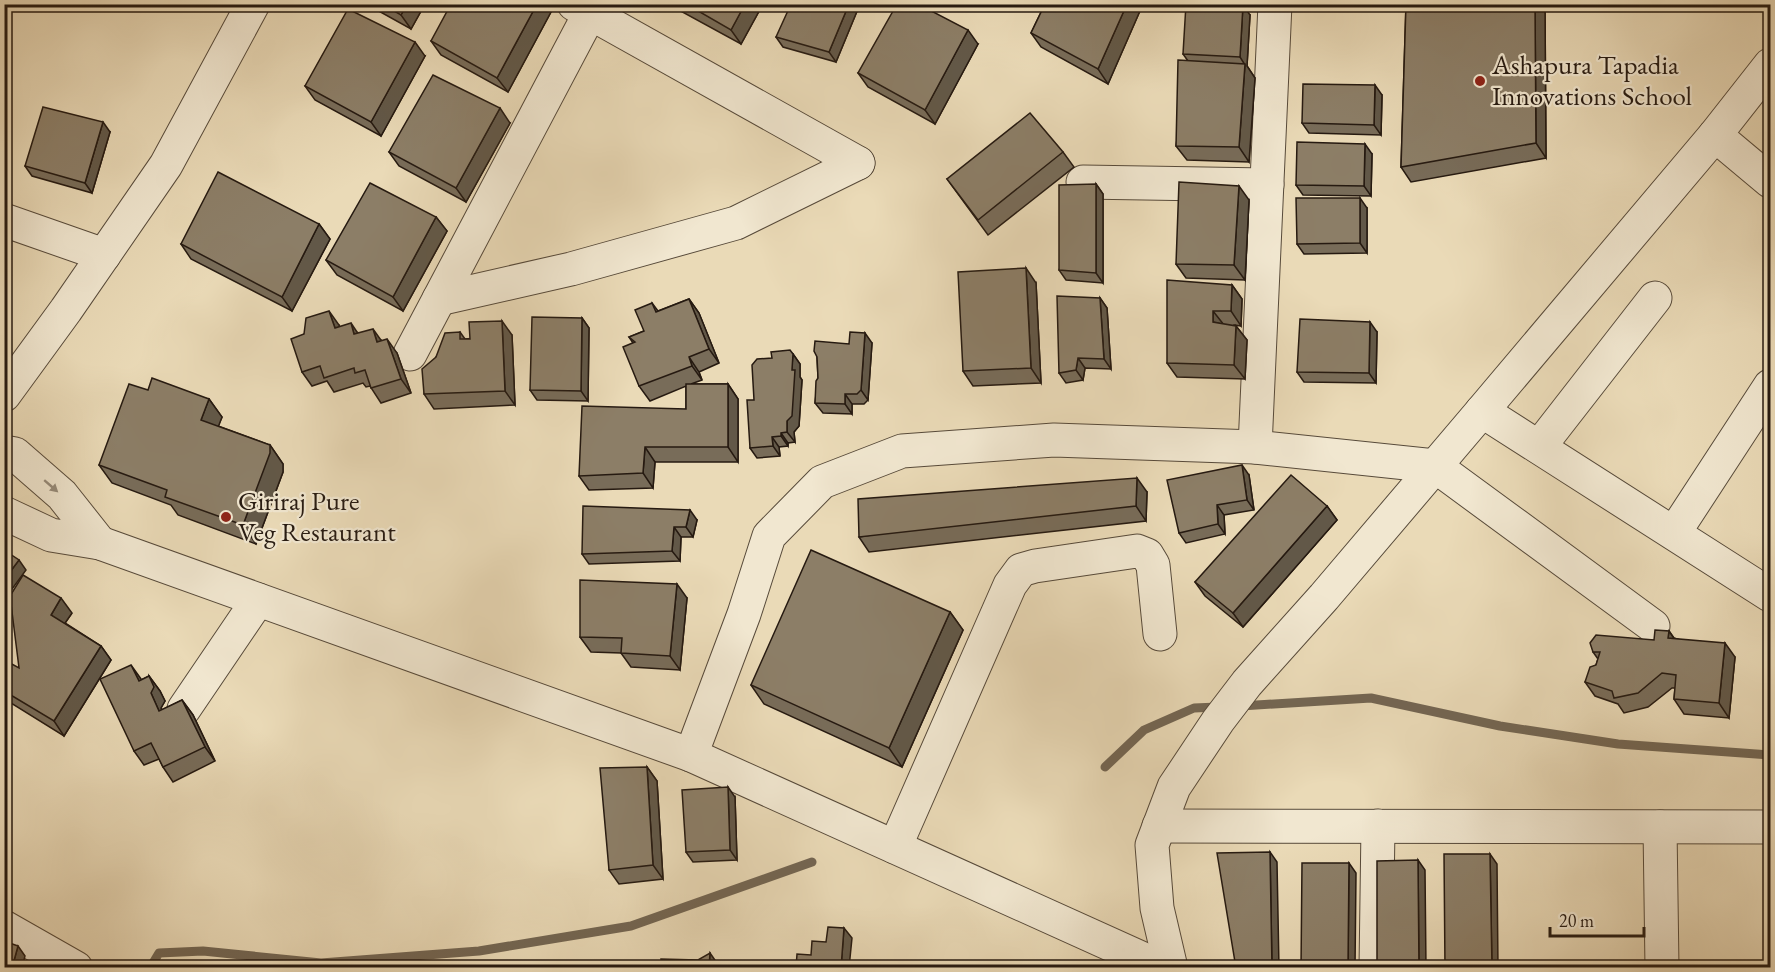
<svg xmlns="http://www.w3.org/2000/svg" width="1775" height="972" viewBox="0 0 1775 972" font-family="'EB Garamond',serif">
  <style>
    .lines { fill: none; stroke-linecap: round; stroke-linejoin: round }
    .stream { stroke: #736653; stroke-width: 9 }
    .minor-casing { stroke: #574a3a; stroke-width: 35 }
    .minor { stroke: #f1e7d0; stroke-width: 33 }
    .wall { fill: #786c59; stroke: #261a11; stroke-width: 1.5 }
    .shaded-wall { fill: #625848; stroke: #261a11; stroke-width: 1.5 }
    .building { fill: #8c7e67; stroke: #261a11; stroke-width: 1.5 }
    .oneway { fill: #968b7a }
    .poi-dot { fill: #8f2418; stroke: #f1e7d0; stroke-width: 2 }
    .labels { text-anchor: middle; stroke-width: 4.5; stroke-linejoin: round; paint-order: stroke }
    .poi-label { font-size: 27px; fill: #261a11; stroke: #f1e7d0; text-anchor: start }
  </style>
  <rect width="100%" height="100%" fill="#eadab7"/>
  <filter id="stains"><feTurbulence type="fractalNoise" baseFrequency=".00333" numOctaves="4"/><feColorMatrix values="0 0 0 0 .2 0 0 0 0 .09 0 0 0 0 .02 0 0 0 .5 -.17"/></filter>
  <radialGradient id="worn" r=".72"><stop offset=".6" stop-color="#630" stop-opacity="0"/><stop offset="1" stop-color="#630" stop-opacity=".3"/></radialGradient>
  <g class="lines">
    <g class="stream">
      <path d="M1241,706l130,-8 129,28 118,18 152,11"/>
      <path d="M1105,767l39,-37 50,-22 24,-1"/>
      <path d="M150,968l9,-15 44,-2 118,12 158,-12 152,-25 181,-64"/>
    </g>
    <g class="minor-casing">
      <g id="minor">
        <path d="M574,4l284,159"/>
        <path d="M1715,135l55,46"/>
        <path d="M1083,182l184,3"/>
        <path d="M4,220l100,35"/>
        <path d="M439,299l132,-30 165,-46 122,-60"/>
        <path d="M410,354l180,-341"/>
        <path d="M4,395l62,-85 100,-145 87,-161"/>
        <path d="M1482,411l288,184"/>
        <path d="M1255,447l20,-443"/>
        <path d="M1539,447l116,-149"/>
        <path d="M4,452l11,2 47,41 38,48"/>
        <path d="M4,513l47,22 49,8 591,212 472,213"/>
        <path d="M1674,533l96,-147"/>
        <path d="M184,709l74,-109"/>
        <path d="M691,755l53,-141 25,-78 53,-54 80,-31 152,-11 201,7 180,19 218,160"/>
        <path d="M1159,826l611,1"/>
        <path d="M1660,827l2,141"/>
        <path d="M895,847l115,-262 11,-15 14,-4 102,-15 10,4 6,10 7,69"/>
        <path d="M4,927l72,41"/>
        <path d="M1171,968l-14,-60 -5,-63 22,-58 44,-66 29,-38 77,-86 158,-186 233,-276 55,-70"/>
        <path d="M1376,968l2,-142"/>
      </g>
    </g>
    <use href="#minor" class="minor"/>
  </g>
  <g class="wall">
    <path d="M366,4h59l-14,25z"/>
    <path d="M673,4h90l-22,40 -66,-36z"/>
    <path d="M860,4l-24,58 -53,-15 -7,-10z"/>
    <path d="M1045,4h98l-35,80 -67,-37 -10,-14z"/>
    <path d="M1406,4h139l1,154 -135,24 -10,-15z"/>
    <path d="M551,12l-43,80 -67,-37 -10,-14z"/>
    <path d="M1250,15l-3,51 8,12 -6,84 -62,-2 -11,-14 12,-85 -5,-7z"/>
    <path d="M978,44l-43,80 -67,-37 -10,-14z"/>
    <path d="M425,56l-44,80 -66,-36 -10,-14z"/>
    <path d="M1382,95l-1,40 -72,-2 -7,-10z"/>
    <path d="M510,123l-44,79 -67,-36 -10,-14z"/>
    <path d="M110,132l-18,61 -60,-17 -7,-10z"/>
    <path d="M1063,152l11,15 -86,68 -41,-56z"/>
    <path d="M1372,154l-1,42 -68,-1 -7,-10z"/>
    <path d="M1096,184l7,10v89l-37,-3 -7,-10z"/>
    <path d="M1249,200l-4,80 -59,-2 -10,-14z"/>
    <path d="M1367,208v45l-63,1 -7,-10z"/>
    <path d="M436,217l11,14 -44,80 -66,-36 -11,-15z"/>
    <path d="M319,224l11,15 -38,72 -101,-52 -10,-15z"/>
    <path d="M1036,283l5,100 -68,3 -10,-15z"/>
    <path d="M1232,285l10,14 -1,27 -6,-1 1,1 11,14 -2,39 -68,-2 -10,-14z"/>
    <path d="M1100,298l7,10 4,61 -26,-1 -2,12 -17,3 -7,-10z"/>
    <path d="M689,299l10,14 20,50 -20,9 3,8 -11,4h37l10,15v63h-83l-2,26 -64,2 -10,-14 107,-67v-23l-36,15 -11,-15 -6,-43 -4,-6 15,-6 8,-28 6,8z"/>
    <path d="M582,318l7,10 -1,73 -51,-1 -7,-10z"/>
    <path d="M339,325l1,2 41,13 16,13 14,40 -30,10 -11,-17 -4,1 -3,-4 -29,9 -7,-11 -15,5 -10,-14 2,-38z"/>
    <path d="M460,332l5,7 47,-4 3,70 -81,4 -10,-15 12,-37z"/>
    <path d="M1377,332l-1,51 -72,-1 -7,-10z"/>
    <path d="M872,343l-4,57 -4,4h-12v10l-29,-1 -8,-10 3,-25 -1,-21 32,-13z"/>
    <path d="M793,354l7,10v13l2,3 -3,46 -5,6 1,10 -7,1v3l-9,1 1,9 -23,2 -7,-10 22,-90z"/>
    <path d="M148,390l61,9 13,18 -4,9 52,19 13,19v8l-27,72 -78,-29 -7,-10 -59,-22 -13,-18z"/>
    <path d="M1249,475l5,35 -30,5 1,19 -39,9 -7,-10z"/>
    <path d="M1147,492l-1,29 -277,31 -10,-15z"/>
    <path d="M1327,506l10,14 -94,107 -38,-31 -10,-14z"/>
    <path d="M697,520l-4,17h-12l-1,24 -91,3 -7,-10z"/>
    <path d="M687,598l-7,72 -49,-3 -10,-14 -30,-1 -11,-15z"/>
    <path d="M950,612l13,18 -61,137 -138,-63 -13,-19z"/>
    <path d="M72,613l-7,10 36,23 10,14 -47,76 -58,-36 -2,-2v-26l15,-4z"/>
    <path d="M1669,631l5,7 61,19 -6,61 -45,-4 -10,-15 1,-11h-3l-24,19 -24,6 -6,-9 -23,-8 -10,-14 11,-17 2,-6 -5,-7 61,-12z"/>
    <path d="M149,676l11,15 5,10 -4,7 1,2 20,-10 11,15 22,46 -42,21 -10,-15 -4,-8 -15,6 -10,-14 7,-71z"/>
    <path d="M647,767l10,14 6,98 -44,5 -10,-14z"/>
    <path d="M735,797l2,63 -44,2 -7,-10z"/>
  </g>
  <g class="shaded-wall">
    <path d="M407,4h18l-14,25 -10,-14z"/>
    <path d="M537,4h9l5,8 -43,80 -11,-14z"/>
    <path d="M745,4h18l-22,40 -10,-14z"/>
    <path d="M849,4h11l-24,58 -7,-10z"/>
    <path d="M1127,4h16l-35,80 -10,-15z"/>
    <path d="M1535,4h10l1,154 -10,-15z"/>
    <path d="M1243,5l7,10 -3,51 8,12 -6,84 -10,-15 6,-82 -5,-8z"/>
    <path d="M968,30l10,14 -43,80 -10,-14z"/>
    <path d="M415,42l10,14 -44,80 -10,-14z"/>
    <path d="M1375,85l7,10 -1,40 -7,-10z"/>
    <path d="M500,108l10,15 -44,79 -10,-14z"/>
    <path d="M103,122l7,10 -18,61 -7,-10z"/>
    <path d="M1365,144l7,10 -1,42 -7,-10z"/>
    <path d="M1096,184l7,10v89l-7,-10z"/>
    <path d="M1239,186l10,14 -4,80 -11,-15z"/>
    <path d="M1360,198l7,10v45l-7,-10z"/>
    <path d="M436,217l11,14 -44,80 -10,-14z"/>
    <path d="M319,224l11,15 -38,72 -10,-14z"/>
    <path d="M1026,268l10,15 5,100 -10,-15z"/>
    <path d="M1232,285l10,14 -1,27 -10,-15z"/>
    <path d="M1100,298l7,10 4,61 -7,-10z"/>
    <path d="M689,299l10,14 20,50 -10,-14z"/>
    <path d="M329,311l10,14 6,18 -10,-15z"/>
    <path d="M1213,311l11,14 -11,-3z"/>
    <path d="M582,318l7,10 -1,73 -7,-10z"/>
    <path d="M502,321l10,14 3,70 -10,-14z"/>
    <path d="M1370,322l7,10 -1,51 -7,-10z"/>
    <path d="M351,323l10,15 -7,-4z"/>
    <path d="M1236,326l11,14 -2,39 -11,-14z"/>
    <path d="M373,329l10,14 -6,-1z"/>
    <path d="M865,333l7,10 -4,57 -7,-10z"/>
    <path d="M387,339l10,14 14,40 -10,-14z"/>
    <path d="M793,354l7,10v13l2,3 -3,46 -5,6 1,10 -8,-10v-11z"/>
    <path d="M689,357l10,15 3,8 -10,-14z"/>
    <path d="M1078,358l7,10 -2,12 -7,-10z"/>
    <path d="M728,384l10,15v63l-10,-15z"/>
    <path d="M845,394l7,10v10l-7,-10z"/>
    <path d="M209,399l13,18 -8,21 -13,-18z"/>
    <path d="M781,433l7,10v3l-7,-10z"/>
    <path d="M772,437l7,10 1,9 -7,-10z"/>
    <path d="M270,445l13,19v8l-27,72 -13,-19z"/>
    <path d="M645,447l10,15 -2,26 -10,-15z"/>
    <path d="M1242,465l7,10 5,35 -7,-10z"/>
    <path d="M1137,478l10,14 -1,29 -10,-15z"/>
    <path d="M1217,505l7,10 1,19 -7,-10z"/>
    <path d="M1327,506l10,14 -94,107 -10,-14z"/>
    <path d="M690,510l7,10 -4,17 -7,-10z"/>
    <path d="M674,527l7,10 -1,24 -8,-10z"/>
    <path d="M19,560l7,10 -22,30v-20z"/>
    <path d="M677,584l10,14 -7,72 -10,-14z"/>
    <path d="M61,598l11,15 -11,16 -10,-14z"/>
    <path d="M950,612l13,18 -61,137 -13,-19z"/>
    <path d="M4,619l6,8 -6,8z"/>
    <path d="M1669,631l10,15 -11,-8z"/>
    <path d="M1725,643l10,14 -6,61 -10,-15z"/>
    <path d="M101,646l10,14 -47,76 -10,-15z"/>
    <path d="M131,665l10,14 8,17 -10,-15z"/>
    <path d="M149,676l11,15 5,10 -4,7 8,18 -10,-15 -8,-18z"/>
    <path d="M182,700l11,15 22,46 -10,-14z"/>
    <path d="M647,767l10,14 6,98 -10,-14z"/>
    <path d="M728,787l7,10 2,63 -7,-10z"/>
    <path d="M1270,852l7,10 2,106h-7z"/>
    <path d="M1490,854l7,10 1,104h-6z"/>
    <path d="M1418,860l7,10 1,98h-7z"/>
    <path d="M1349,863l7,10 -1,95h-7z"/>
    <path d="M844,928l8,10 -3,30h-8z"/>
    <path d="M18,946l7,10 -3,12h-10z"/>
    <path d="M710,953l7,10v5h-8z"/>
  </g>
  <g class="building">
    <path d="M382,4h25l-6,11z"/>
    <path d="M451,4h86l-40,74 -66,-37z"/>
    <path d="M686,4h59l-14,26z"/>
    <path d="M791,4h58l-20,48 -53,-15z"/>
    <path d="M897,4h21l50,26 -43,80 -67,-37z"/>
    <path d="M1045,4h82l-29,65 -67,-36z"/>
    <path d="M1186,4l57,1 -3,52 -57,-3z"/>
    <path d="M1406,4h129l1,139 -135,24z"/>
    <path d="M348,9l67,33 -44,80 -66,-36z"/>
    <path d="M1178,60l67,4 -6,83 -63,-1z"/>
    <path d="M433,75l67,33 -44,80 -67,-36z"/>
    <path d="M1303,84l72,1 -1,40 -72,-2z"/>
    <path d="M43,107l60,15 -18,61 -60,-17z"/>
    <path d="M1030,113l33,39 -85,68 -31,-41z"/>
    <path d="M1297,142l68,2 -1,42 -68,-1z"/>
    <path d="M218,172l101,52 -37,73 -101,-53z"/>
    <path d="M1179,182l60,4 -5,79 -58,-1z"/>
    <path d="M370,183l66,34 -43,80 -67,-37z"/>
    <path d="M1096,184v89l-37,-3v-85z"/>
    <path d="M1296,198h64v45l-63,1z"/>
    <path d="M1026,268l5,100 -68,3 -5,-99z"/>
    <path d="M1167,280l65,5 -1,26h-18v11l23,4 -2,39 -67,-2z"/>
    <path d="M1057,296l43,2 4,61 -26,-1 -2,12 -17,3z"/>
    <path d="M689,299l20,50 -20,8 3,9 -53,20 -16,-39 12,-5 -6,-5 15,-6 -9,-21 17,-7 4,9z"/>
    <path d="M329,311l6,17 16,-5 3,11 19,-5 4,13 10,-3 14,40 -30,9 -6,-18 -10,3 -1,-5 -30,10 -4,-12 -18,6 -11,-33 13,-5 2,-16z"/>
    <path d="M532,317l50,1 -1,73 -51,-1z"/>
    <path d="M1300,319l70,3 -1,51 -72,-1z"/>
    <path d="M502,321l3,70 -81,3 -2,-25 14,-12 9,-24 15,-1v7h10l-1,-17z"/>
    <path d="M850,332l15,1 -4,57 -4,4h-12v10l-30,-1 1,-22 2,-3 -1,-21 -3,-6 1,-10 34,3z"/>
    <path d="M790,350l3,4 -1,16h3l-3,46 -5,5v11l-6,1v3l-9,1 1,9 -23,2 -3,-48h7l-2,-35 5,-6 15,-1 -1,-6z"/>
    <path d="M152,378l57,21 -8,21 69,25v8l-27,72 -78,-28 2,-7 -68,-25 30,-81 19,6z"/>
    <path d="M686,384h42v63h-83l-2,26 -64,3 3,-70 104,3z"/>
    <path d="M1242,465l5,35 -30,5 1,19 -39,9 -12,-53z"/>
    <path d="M1291,475l36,31 -94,107 -38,-31z"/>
    <path d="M1137,478l-1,28 -277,31 -1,-38z"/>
    <path d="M583,506l107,4 -4,17h-12l-2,24 -90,3z"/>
    <path d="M4,550l15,10 -15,20z"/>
    <path d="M811,550l139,62 -61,136 -138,-63z"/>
    <path d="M23,575l38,23 -10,17 50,31 -47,75 -50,-30v-19l6,-9 9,5 -9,-72z"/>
    <path d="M580,580l97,4 -7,72 -49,-3 1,-15 -42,-1z"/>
    <path d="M1655,630l14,1 -1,7 57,5 -6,60 -45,-4 2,-24 -14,-2 -24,20 -24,5 -2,-7 -27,-9 5,-15 6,-2 4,-13h-7l-3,-9 6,-8 58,5z"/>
    <path d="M131,665l8,16 10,-5 5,11 -3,6 8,18 23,-11 23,47 -42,20 -12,-24 -17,8 -34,-72z"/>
    <path d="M647,767l6,98 -44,5 -9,-102z"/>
    <path d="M728,787l2,63 -44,2 -4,-62z"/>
    <path d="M1270,852l2,116h-36l-19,-115z"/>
    <path d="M1444,854h46l2,114h-47z"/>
    <path d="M1418,860l1,108h-42v-107z"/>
    <path d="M1302,863h47l-1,105h-47z"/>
    <path d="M828,927l16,1 -3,40h-45l1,-14 14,1 1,-14 14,1z"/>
    <path d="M4,941l14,5 -6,22h-8z"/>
    <path d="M710,953l-1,15h-48v-9l37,1z"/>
    <path d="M618,965l24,3h-24z"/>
  </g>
  <defs><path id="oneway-solid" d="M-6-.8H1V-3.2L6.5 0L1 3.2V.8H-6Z" transform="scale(1.5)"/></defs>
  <use class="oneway" href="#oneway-solid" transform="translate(51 486) rotate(41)"/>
  <g class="poi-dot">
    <circle cx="1480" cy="81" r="6"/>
    <circle cx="226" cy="517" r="6"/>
  </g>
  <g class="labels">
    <g class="poi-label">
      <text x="1492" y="74">Ashapura Tapadia<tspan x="1492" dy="31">Innovations School</tspan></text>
      <text x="238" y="510">Giriraj Pure<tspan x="238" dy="31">Veg Restaurant</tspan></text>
    </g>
  </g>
  <rect width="1775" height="972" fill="none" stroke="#eadab7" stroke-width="24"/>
  <rect x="6" y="6" width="1763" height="960" fill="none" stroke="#261a11" stroke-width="3"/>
  <rect x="12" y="12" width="1751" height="948" fill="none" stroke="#261a11" stroke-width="1.5"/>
  <path d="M1550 927v9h94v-9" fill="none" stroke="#261a11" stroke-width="3"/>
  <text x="1559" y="927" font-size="18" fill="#261a11" stroke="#f1e7d0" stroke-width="4.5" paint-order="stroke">20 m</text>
  <rect width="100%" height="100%" filter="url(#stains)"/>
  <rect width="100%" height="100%" fill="url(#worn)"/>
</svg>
